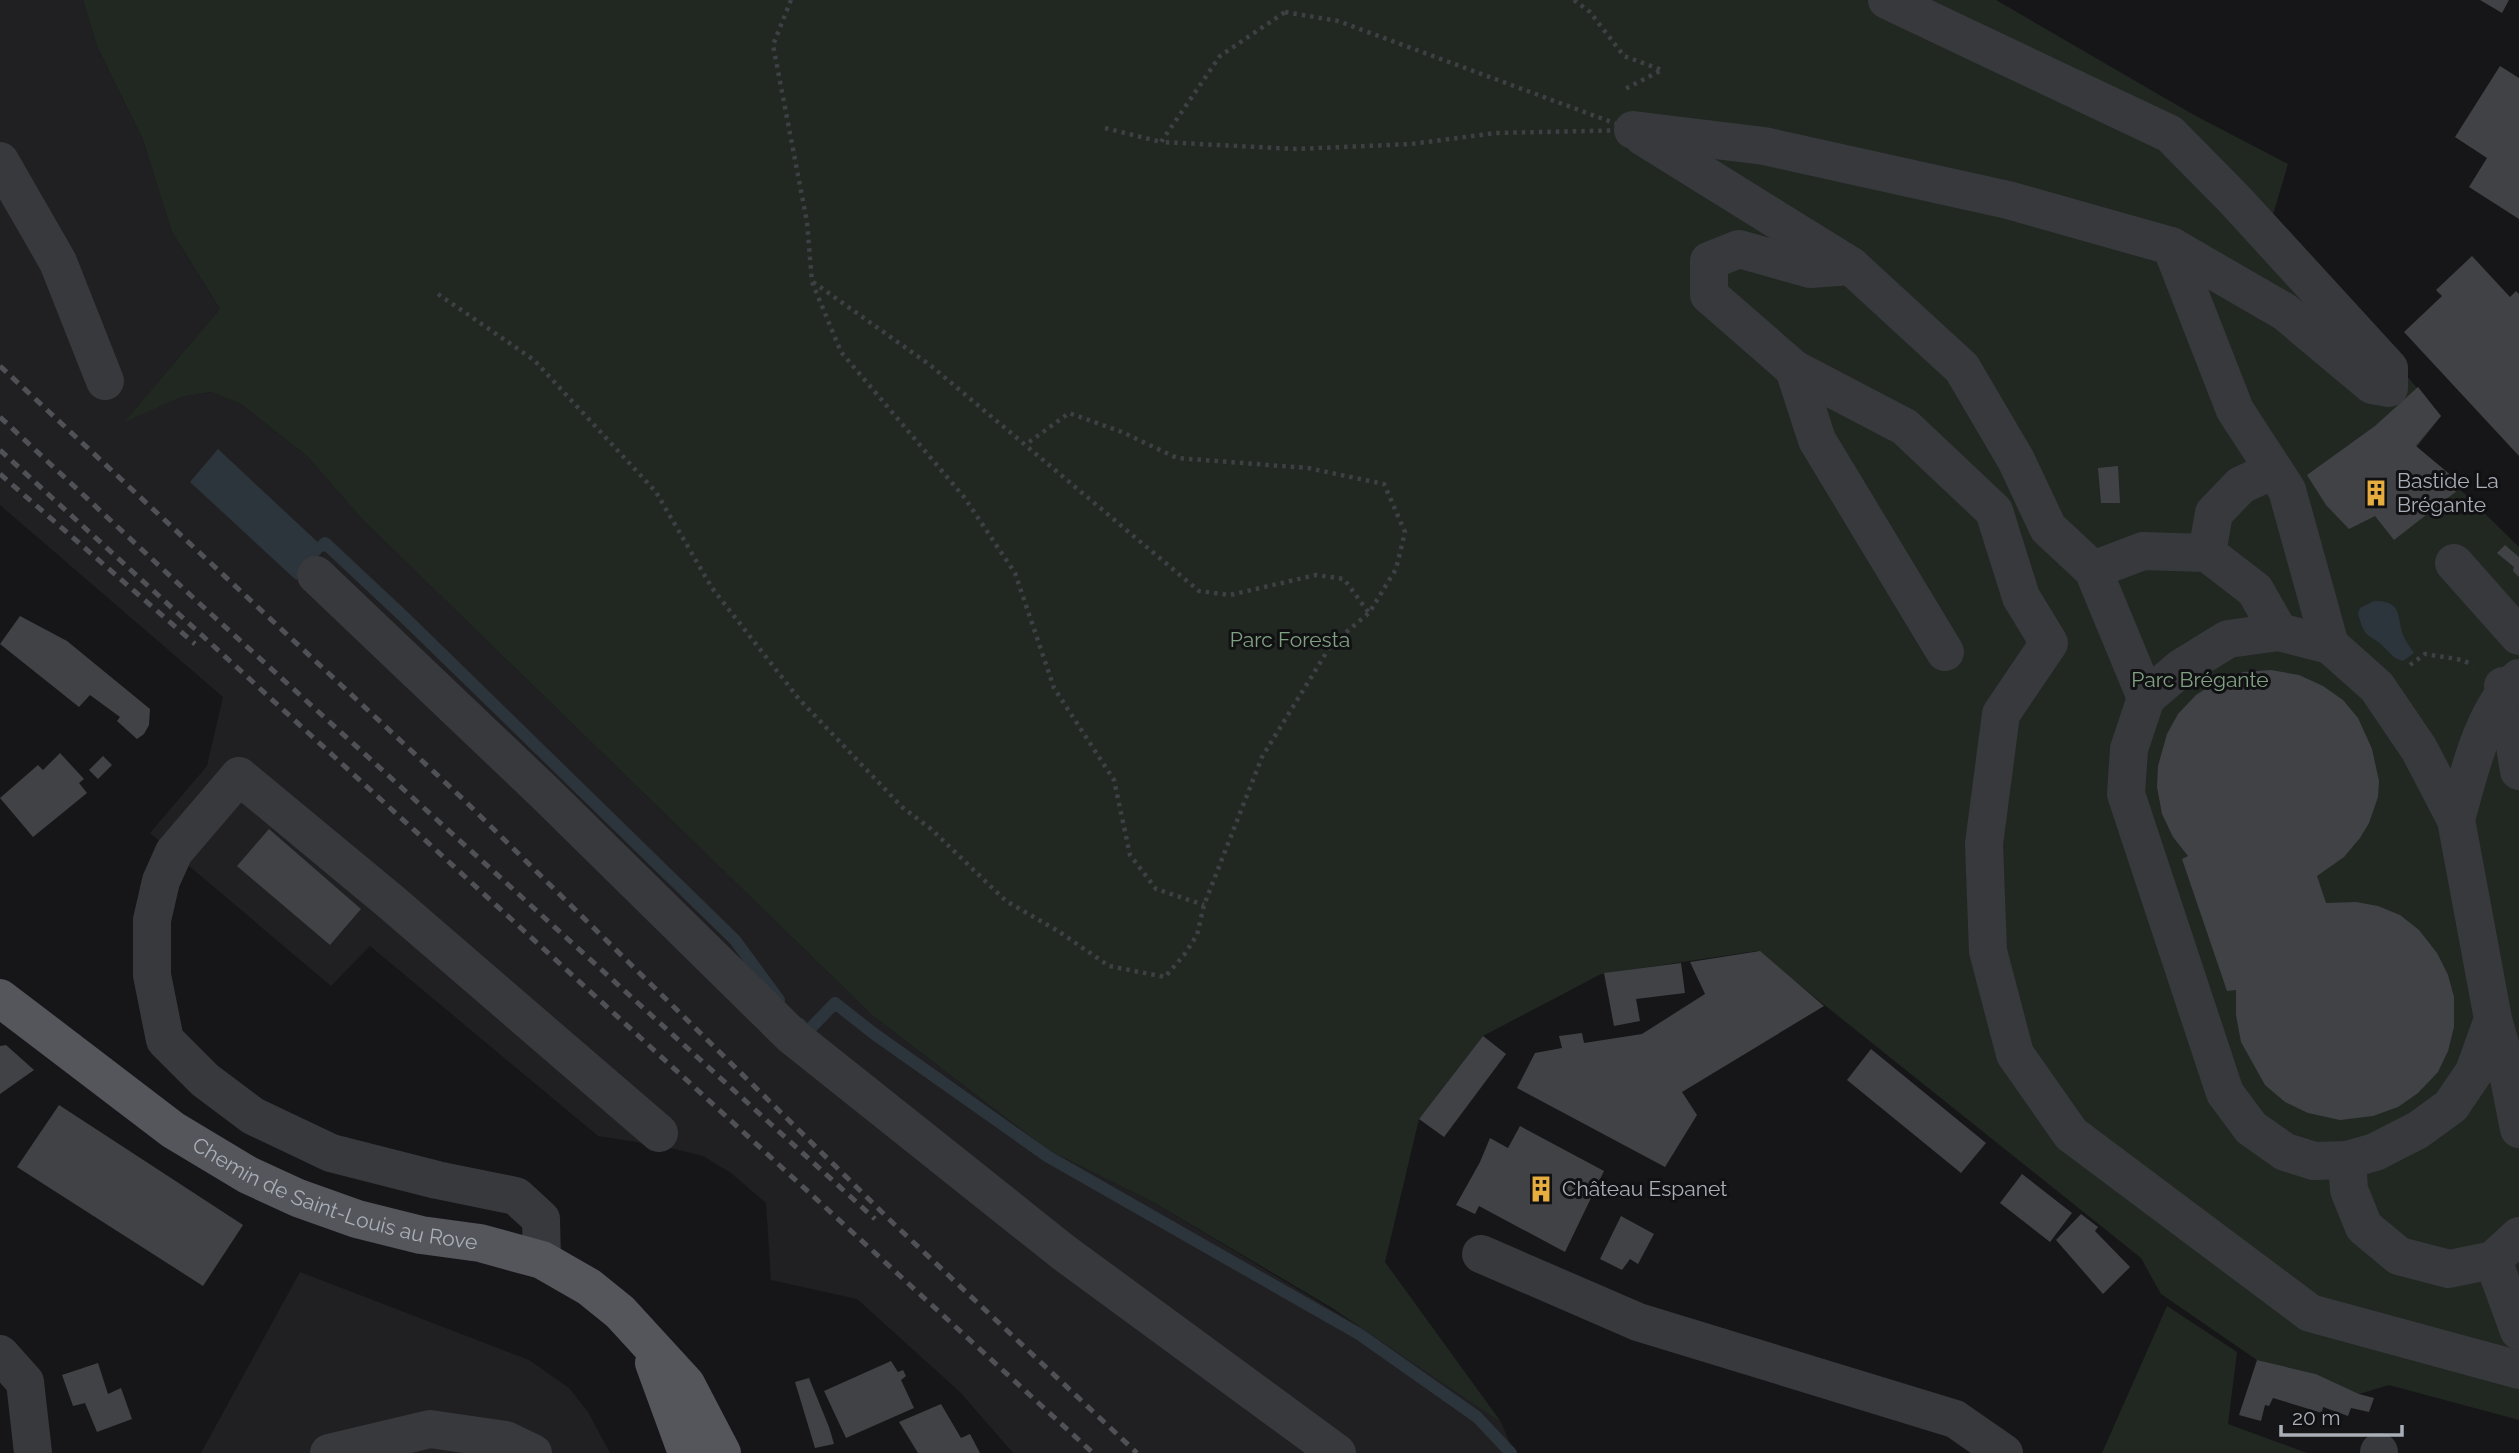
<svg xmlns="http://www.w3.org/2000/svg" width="2519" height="1453" viewBox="0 0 2519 1453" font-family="Raleway,sans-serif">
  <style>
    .built { fill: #202022 }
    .green { fill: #212822 }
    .water { fill: #2d353c }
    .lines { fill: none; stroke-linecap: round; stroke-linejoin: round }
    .stream { stroke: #2d353c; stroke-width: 12 }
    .building { fill: #414245 }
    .path { stroke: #3e4044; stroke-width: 4.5; stroke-dasharray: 3.5 5; stroke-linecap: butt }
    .minor { stroke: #38393d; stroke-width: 38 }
    .major { stroke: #54565c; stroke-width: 38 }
    .rail { stroke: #4f5156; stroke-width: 5; stroke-dasharray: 9 7; stroke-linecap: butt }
    .labels { text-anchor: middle; stroke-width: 6; stroke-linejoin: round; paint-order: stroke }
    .poi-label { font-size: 21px; fill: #a9aeb7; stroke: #111113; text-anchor: start }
    .park-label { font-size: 21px; fill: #81a183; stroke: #111113 }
    .street-label { font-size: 21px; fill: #a9aeb7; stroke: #111113 }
  </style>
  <rect width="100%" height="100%" fill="#161618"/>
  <g class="built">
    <path d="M0,0h83l14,46 46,94 29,92 48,77 -95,112 57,-24 29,-5 30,12 66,52 55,63 510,496 176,135 105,52 269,162 79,58 13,31h-501l-53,-61 -103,-93 -86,-19 -5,-77 -35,-30 -28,-17 -41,-10 -64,-10 -228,-190 -39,40 -181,-153 57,-67 16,-69 -223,-192z"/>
    <path d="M300,1272l229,88 40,28 19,24 22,41h-409z"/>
  </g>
  <g class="green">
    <path d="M83,0h1913l198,115 94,49 -16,54 169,198 -24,31 102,100v873l-130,-35 -30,9 -43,-20 -59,-14 -96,-66 -20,-36 -384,-307 -156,23 -118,62 -64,83 -34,143 116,160 -169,-114 -179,-106 -105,-52 -176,-135 -510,-496 -55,-63 -66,-52 -30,-12 -29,5 -58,25 96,-113 -48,-77 -29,-92 -46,-94z"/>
    <path d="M2167,1306l70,46 -9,72 79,29h-205z"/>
  </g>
  <g class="water">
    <path d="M218,449l107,100 -29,31 -106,-98z"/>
    <path d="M2374,601c26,0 23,11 28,31 2,7 8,15 12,21l-11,8c-10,-3 -11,-6 -18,-13 -17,-17 -19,-6 -27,-34l2,-6z"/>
  </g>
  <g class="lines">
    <g class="stream">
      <path d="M322,546l3,-3 79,74 331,323 44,60"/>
      <path d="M800,1024l7,8 28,-29 38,30 174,123 312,178 118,83 34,36"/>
    </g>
  </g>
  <g class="building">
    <path d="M2480,0h29l-7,13z"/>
    <path d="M2500,66l19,12v141l-50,-32 18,-29 -32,-21z"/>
    <path d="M2472,256l38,41 6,-6 3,3v162l-115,-124 38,-36 -6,-6z"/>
    <path d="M2418,387l23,29 -25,30 43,36 -5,4 4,4 -64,50 -19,-24 -26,13 -23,-24 -19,-30 68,-49z"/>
    <path d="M2118,466l2,37h-19l-3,-35z"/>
    <path d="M2505,545l14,12v20l-6,-6 1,-4 -17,-14z"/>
    <path d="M20,616l47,25 83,68 -1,16 -5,9 -7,5 -20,-18 3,-4 -30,-22 -11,12 -79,-63z"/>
    <path d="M2271,670l28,5 24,11 20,14 15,18 14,31 7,32 -1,16 -9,26 -9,15 -16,19 -27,19 9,27 30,-1 22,4 22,9 19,15 18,23 11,22 6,22v30l-6,24 -10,21 -20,21 -20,14 -25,9 -33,4 -32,-7 -23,-11 -20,-17 -24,-43 -5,-27v-25l-9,1 -45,-132 6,-3 -15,-19 -11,-23 -5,-27 1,-21 9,-32 11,-20 18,-19 23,-15 25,-8z"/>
    <path d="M60,753l24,26 -5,4 8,10 -54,44 -33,-39 38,-33 5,5z"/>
    <path d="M103,756l9,9 -14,14 -9,-9z"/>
    <path d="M269,829l92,80 -31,36 -93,-79z"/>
    <path d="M1760,951l64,55 -142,86 15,23 -32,52 -148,-79 18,-35 27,-5 -3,-12 23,-3 2,10 58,-9 63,-40 -15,-32z"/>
    <path d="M1681,963l4,30 -49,6 4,22 -26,5 -10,-53z"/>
    <path d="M1483,1036l23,18 -62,83 -25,-18z"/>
    <path d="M6,1045l28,25 -34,24v-48z"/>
    <path d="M1871,1049l115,94 -25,30 -114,-93z"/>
    <path d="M59,1105l184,120 -40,61 -186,-119z"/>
    <path d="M1520,1126l84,45 -39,81 -86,-46 -4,8 -19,-9 24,-43 10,-24 18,10z"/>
    <path d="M2022,1174l50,39 -22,29 -50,-39z"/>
    <path d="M2081,1214l17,13 -3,4 35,36 -27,27 -47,-54z"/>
    <path d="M1621,1216l33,18 -16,30 -8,-5 -8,11 -22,-11z"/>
    <path d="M2257,1360l59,14 43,20 15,4 -5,14 -18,-4 -3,8 -25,-9 -1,6 -49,-15 -4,8 -4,-1 -4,16 -22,-6z"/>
    <path d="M891,1361l7,11 5,-2 3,6 -5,4 13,28 -68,30 -22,-47z"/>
    <path d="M98,1363l10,31 13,-6 11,31 -35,13 -12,-29 -12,3 -11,-31z"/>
    <path d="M809,1378l20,49 5,17 -19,4 -20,-66z"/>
    <path d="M941,1404l20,34 9,-4 10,19h-62l-19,-31z"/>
  </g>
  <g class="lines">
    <g class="path">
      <path d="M791,0l-18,45 34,177 5,60 29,70 123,145 51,76 39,115 60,92 16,75 26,34 48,16"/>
      <path d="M1574,0l16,12 34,44 38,14 -39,20"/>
      <path d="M1285,12l53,9 295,109 -137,3 -85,11 -115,5 -135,-7 59,-86z"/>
      <path d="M1105,128l56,14"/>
      <path d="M813,282l117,83 269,226 31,4 86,-20 28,4 25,34"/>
      <path d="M438,294l96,66 122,132 56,96 87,111 103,108 29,22 75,72 52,30 51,35 56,11 19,-22 13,-20 7,-30 58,-148 69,-112 38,-32 27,-44 9,-37 -21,-48 -76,-16 -131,-10 -55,-26 -53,-19 -44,32"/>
      <path d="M2410,665l15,-11 37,6 11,5"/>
    </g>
    <g class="minor">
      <path d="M1887,0l283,134 65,66 154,168v20l-17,-3 -87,-73 -114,-66"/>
      <path d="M1633,130l131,16 244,54 163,46 64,164 52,80 43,155"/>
      <path d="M1642,136l209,130 111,102 54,92 32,68 45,42 53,128"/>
      <path d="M0,161l58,101 47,119"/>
      <path d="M1851,266l-41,3 -71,-20 -30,12v34l85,74 111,58 89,84 27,86 28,46 -48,71 -17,130 4,107 27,103 56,80 239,179 209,57"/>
      <path d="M1794,369l23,71 128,212"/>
      <path d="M2207,553l7,-40 27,-28 33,-15"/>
      <path d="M2454,563l65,73"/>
      <path d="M2093,570l50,-19 64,2 48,37 24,42"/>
      <path d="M316,575l228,217 248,244 271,216 274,201"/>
      <path d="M2503,686l3,3 13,82"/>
      <path d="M2456,820c12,-44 27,-112 63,-142"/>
      <path d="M2493,1019l-19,53 -23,34 -33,24 -43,22 -28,8 -33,1 -29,-9 -34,-24 -26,-35 -99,-299 3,-45 17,-51 35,-30 47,-29 51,-7 51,13 47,42 42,62 37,71 37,199 15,54 11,56"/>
      <path d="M2347,1160l2,30 15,37 35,29 50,13 44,-9 26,-24"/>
      <path d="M1481,1254l157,68 317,97 49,34"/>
      <path d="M542,1260l-1,-41 -25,-23 -79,-16 -106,-27 -78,-37 -48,-36 -40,-40 -13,-65v-55l9,-39 13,-29 65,-76 152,126 268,231"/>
      <path d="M2493,1260l26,71"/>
      <path d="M0,1354l25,28 8,71"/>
      <path d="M2379,1452v1"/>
      <path d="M329,1453l101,-24 76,11 27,13"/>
    </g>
    <g class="major">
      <path id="s1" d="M0,998l173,132 75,45 50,23 59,21 64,16 59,8 62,17 47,27 31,25 66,72 36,69"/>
      <path d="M654,1363l33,90"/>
    </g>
    <g class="rail">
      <path d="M0,366l464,434 430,424 243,229"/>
      <path d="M0,417l199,186 676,616"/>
      <path d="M0,450l1093,1003"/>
      <path d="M0,474l195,170"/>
    </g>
  </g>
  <defs>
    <g id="building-bare" transform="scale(2.1)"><path d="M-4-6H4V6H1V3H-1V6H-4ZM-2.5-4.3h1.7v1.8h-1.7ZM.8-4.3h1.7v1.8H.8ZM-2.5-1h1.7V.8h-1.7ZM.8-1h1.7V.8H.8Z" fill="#e8ad3f" stroke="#111113" stroke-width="2.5" paint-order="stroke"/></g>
  </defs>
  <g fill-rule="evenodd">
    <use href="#building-bare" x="2376" y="493"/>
    <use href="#building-bare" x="1541" y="1189"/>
  </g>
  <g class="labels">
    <g class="poi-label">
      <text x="2397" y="488">Bastide La<tspan x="2397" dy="24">Brégante</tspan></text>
      <text x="1562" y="1196">Château Espanet</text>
    </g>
    <g class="park-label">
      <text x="1290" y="647">Parc Foresta</text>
      <text x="2200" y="687">Parc Brégante</text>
    </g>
    <g class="street-label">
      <text dy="7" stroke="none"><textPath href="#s1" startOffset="394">Chemin de Saint-Louis au Rove</textPath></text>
    </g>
  </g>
  <path d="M2281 1425v10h121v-10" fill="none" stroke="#a9aeb7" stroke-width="3.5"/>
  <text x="2292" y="1425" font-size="21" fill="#a9aeb7" stroke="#111113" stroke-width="5" paint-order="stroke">20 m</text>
</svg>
